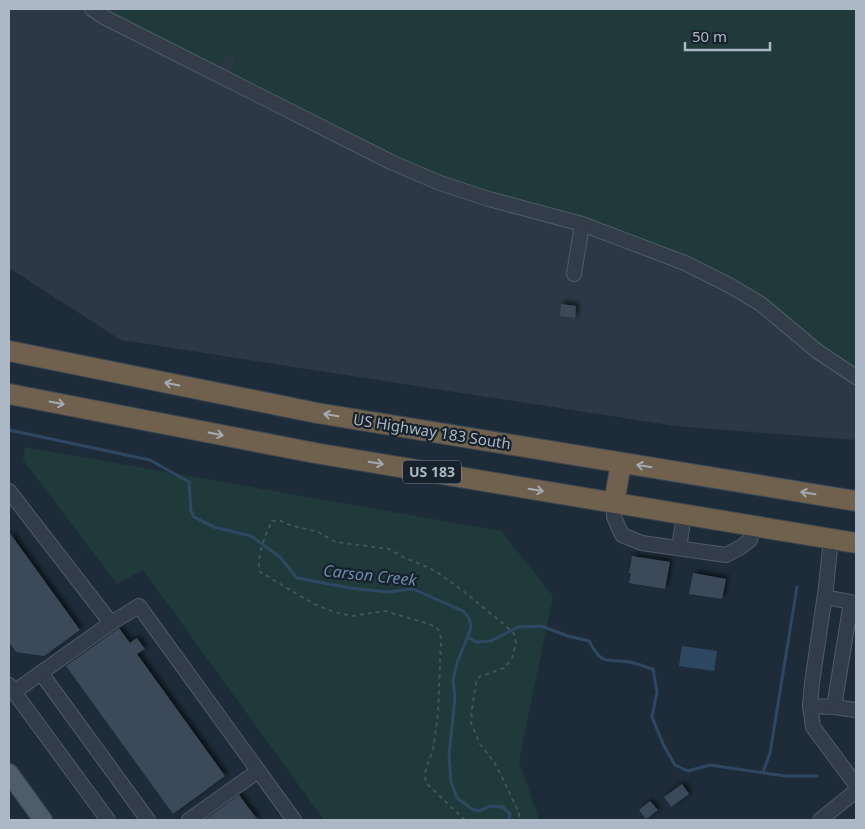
<svg xmlns="http://www.w3.org/2000/svg" width="865" height="829" viewBox="0 0 865 829" font-family="'Noto Sans',sans-serif">
  <style>
    .airport { fill: #2c3846 }
    .green { fill: #20393a }
    .water { fill: #2f4862 }
    .lines { fill: none; stroke-linecap: round; stroke-linejoin: round }
    .stream { stroke: #2f4862; stroke-width: 3 }
    .building { fill: #3a4a59; filter: url(#shadow) }
    .minor-casing { stroke: #4f5b67; stroke-width: 16 }
    .major-casing { stroke: #3e4955; stroke-width: 20 }
    .highway-casing { stroke: #3c4853; stroke-width: 22 }
    .path { stroke: #3e5657; stroke-width: 2; stroke-dasharray: 4 4; stroke-linecap: butt }
    .minor { stroke: #323d49; stroke-width: 14 }
    .major { stroke: #4f5c69; stroke-width: 18 }
    .highway { stroke: #70604e; stroke-width: 20 }
    .oneway { stroke: #a3abb4 }
    .labels { text-anchor: middle; stroke-width: 4.5; stroke-linejoin: round; paint-order: stroke }
    .shield { fill: #18222d; stroke: #808b98; stroke-width: 1 }
    .shield-label { font-size: 14px; font-weight: bold; fill: #acb8c6 }
    .street-label { font-size: 15px; fill: #acb8c6; stroke: #18222d }
    .water-label { font-size: 16px; font-style: italic; fill: #698bad; stroke: #18222d }
  </style>
  <defs>
    <filter id="shadow"><feDropShadow dx="3" dy="-3" stdDeviation="2.5" flood-color="#0009"/></filter>
  </defs>
  <rect width="100%" height="100%" fill="#1e2c39"/>
  <path class="airport" d="M9,9h847v431l-181,-14 -554,-86 -112,-72z"/>
  <g class="green">
    <path d="M96,9h760v363l-126,-91 -289,-101 -206,-100 -3,-10 4,-10 -9,-6 -6,10 -11,3z"/>
    <path d="M25,447l476,84 52,65 -34,165 20,59h-215l-181,-250 -26,14 -94,-124z"/>
  </g>
  <path class="water" d="M682,646l35,5 -3,20 -35,-5z"/>
  <g class="lines">
    <g class="stream">
      <path d="M9,430l141,30 39,22 2,29 3,6 20,10 37,9 29,21 17,21 53,10 37,4 26,-3 50,22 6,7 2,10 -14,35 -4,17 2,16 -6,60 2,26 6,16 15,11 7,2 12,-5 12,1 7,7 -1,6"/>
      <path d="M468,637l8,5 15,-1 27,-14 23,-1 27,10 21,5c14,26 16,17 41,21 8,2 16,5 23,7l4,23 -5,25 12,29 11,19 13,6 22,-6 75,11h32"/>
      <path d="M763,772l7,-19 27,-166"/>
    </g>
  </g>
  <g class="building">
    <path d="M561,304l15,2 -1,12 -15,-2z"/>
    <path d="M9,532l71,98 -36,26 -28,-4 -7,-10z"/>
    <path d="M632,556l38,6 -5,27 -36,-6 2,-10h-2z"/>
    <path d="M693,573l33,6 -4,20 -33,-5z"/>
    <path d="M119,628l11,15 7,-5 8,11 -8,5 88,122 -52,38 -107,-148z"/>
    <path d="M682,784l7,10 -18,13 -7,-10z"/>
    <path d="M239,795l19,25h-54z"/>
    <path d="M650,801l8,9 -12,9 -7,-9z"/>
  </g>
  <g class="lines">
    <g class="minor-casing">
      <g id="minor">
        <path d="M92,9l12,8 69,35 218,110 49,21 49,16 93,25 103,39 44,22 32,19 56,47 39,26"/>
        <path d="M574,274l8,-50"/>
        <path d="M9,491l102,132"/>
        <path d="M614,503v14l8,18 20,8 84,12 15,-8 9,-7 3,-14"/>
        <path d="M831,539l-5,48 -14,96 -2,23 3,21 43,58"/>
        <path d="M679,548l5,-33"/>
        <path d="M41,673l107,147"/>
        <path d="M9,685l99,135"/>
        <path d="M14,692l97,-69 28,-17 155,214"/>
        <path d="M810,706l24,1 17,-105 -26,-5"/>
        <path d="M834,707l22,3"/>
        <path d="M189,820l69,-49"/>
        <path d="M820,820l36,-29"/>
      </g>
    </g>
    <g class="major-casing">
      <path id="major" d="M9,773l34,47"/>
    </g>
    <g class="highway-casing">
      <g id="highway">
        <path d="M9,351l308,62 539,88"/>
        <path d="M9,394l306,59 541,90"/>
        <path d="M614,503l7,-40"/>
      </g>
    </g>
    <path class="path" d="M465,820l-39,-37 -1,-7 1,-8 7,-18 5,-37 3,-73 -1,-8 -4,-5 -10,-4 -41,-12 -33,5 -18,-4 -20,-8 -54,-32c-4,-16 5,-36 12,-51l7,-1 11,5 28,7 18,10 53,7 16,9 15,6 17,8 26,19 42,34 9,9 2,8 -4,17 -8,9 -25,9 -3,6 -4,26 -1,14 9,21 14,18 7,13 18,38v7"/>
    <use href="#minor" class="minor"/>
    <use href="#major" class="major"/>
    <use href="#highway" class="highway"/>
  </g>
  <defs><path id="oneway-shaft" d="M-6 0H5M1.5-3L5.5 0L1.5 3" fill="none" stroke-width="1.6" stroke-linecap="round" stroke-linejoin="round" transform="scale(1.25)"/></defs>
  <g class="oneway">
    <use href="#oneway-shaft" transform="translate(172 384) rotate(-169)"/>
    <use href="#oneway-shaft" transform="translate(57 403) rotate(11)"/>
    <use href="#oneway-shaft" transform="translate(331 415) rotate(-171)"/>
    <use href="#oneway-shaft" transform="translate(216 434) rotate(11)"/>
    <use href="#oneway-shaft" transform="translate(376 463) rotate(10)"/>
    <use href="#oneway-shaft" transform="translate(644 466) rotate(-171)"/>
    <use href="#oneway-shaft" transform="translate(536 490) rotate(10)"/>
    <use href="#oneway-shaft" transform="translate(808 493) rotate(-171)"/>
  </g>
  <g class="labels">
    <rect class="shield" x="403" y="460.5" width="58" height="23" rx="4"/>
    <g class="shield-label">
      <text x="432" y="477">US 183</text>
    </g>
    <g class="street-label">
      <text transform="translate(432 432) rotate(9)" y="5">US Highway 183 South</text>
    </g>
    <g class="water-label">
      <text transform="translate(370 575) rotate(6)" y="6">Carson Creek</text>
    </g>
  </g>
  <rect width="865" height="829" fill="none" stroke="#acb8c6" stroke-width="20"/>
  <path d="M685 42v8h85v-8" fill="none" stroke="#acb8c6" stroke-width="2.5"/>
  <text x="692" y="42" font-size="15" fill="#acb8c6" stroke="#18222d" stroke-width="4" paint-order="stroke">50 m</text>
</svg>
